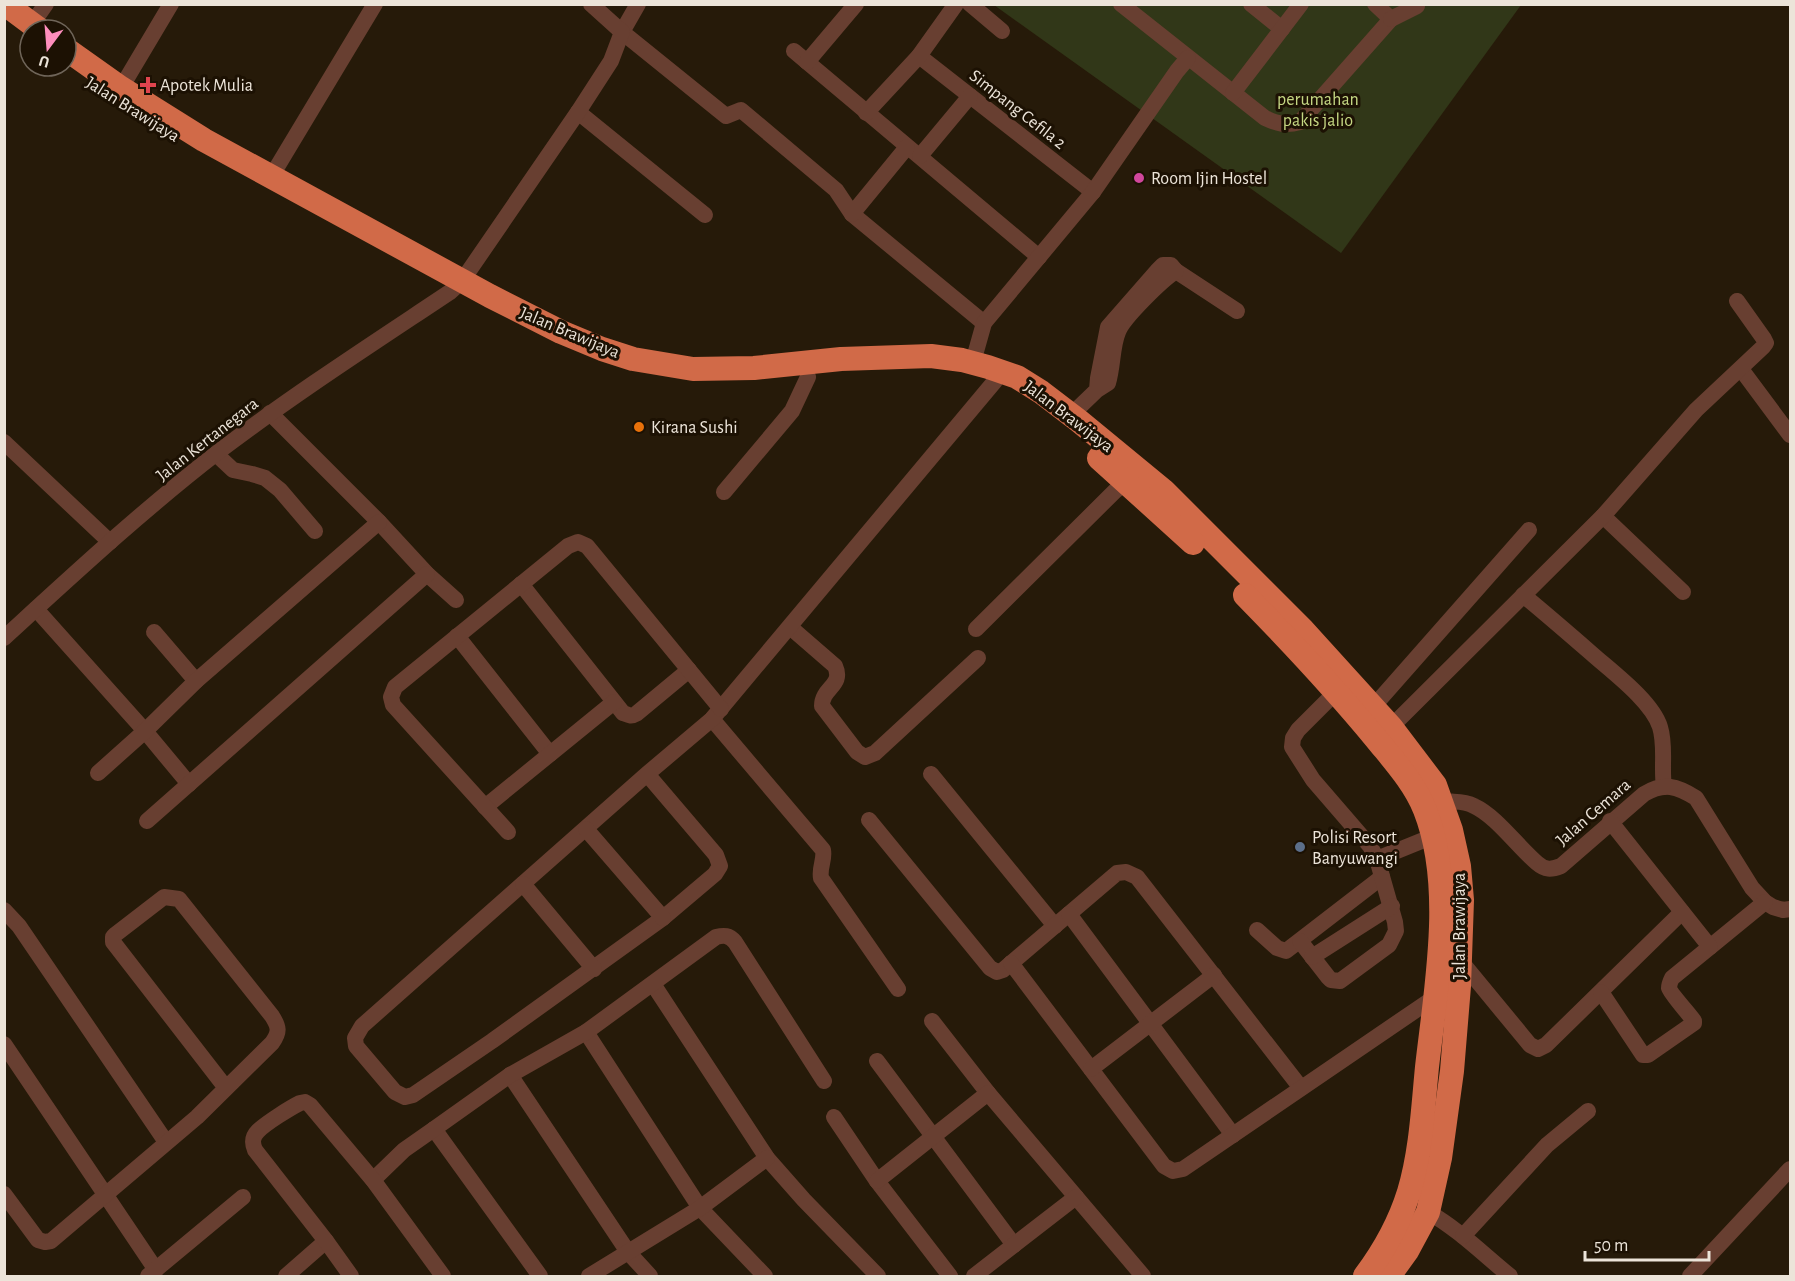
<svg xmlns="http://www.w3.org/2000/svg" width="1795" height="1281" viewBox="0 0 1795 1281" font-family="'Alegreya Sans',sans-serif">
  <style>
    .green { fill: #313718 }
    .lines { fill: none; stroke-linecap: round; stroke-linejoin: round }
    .minor { stroke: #683f31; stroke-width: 16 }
    .highway { stroke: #d16a48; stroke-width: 24 }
    .health-dot { fill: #e0444e; stroke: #1c1103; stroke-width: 2 }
    .hotel-dot { fill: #d1479c; stroke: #1c1103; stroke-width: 2 }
    .food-dot { fill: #e8710a; stroke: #1c1103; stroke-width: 2 }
    .service-dot { fill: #5c6f8a; stroke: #1c1103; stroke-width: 2 }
    .labels { text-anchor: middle; stroke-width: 6; stroke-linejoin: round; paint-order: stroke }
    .poi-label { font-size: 18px; fill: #ece4d9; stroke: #1c1103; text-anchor: start }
    .park-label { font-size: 18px; fill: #c5d783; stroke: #1c1103 }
    .street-label { font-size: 18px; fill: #ece4d9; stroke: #1c1103 }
  </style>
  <rect width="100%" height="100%" fill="#261a09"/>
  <path class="green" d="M994,5h527l-180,248z"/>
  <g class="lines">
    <g class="minor">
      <path d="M638,4l-16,28 104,84 15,-6 95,80 16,24 132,109"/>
      <path d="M970,4l32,27"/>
      <path d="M1121,4l144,114c13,6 21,8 35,4l91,-103 -16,-15"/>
      <path d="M1251,4l31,25"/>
      <path d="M1391,19l26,-13"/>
      <path d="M32,24l14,-20"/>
      <path d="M794,51l245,206"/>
      <path d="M919,56l174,136"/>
      <path d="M807,62l49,-58"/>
      <path d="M121,88l50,-84"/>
      <path d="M1233,93l68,-89"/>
      <path d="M578,112l127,103"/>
      <path d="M866,113l53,-57 37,-52"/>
      <path d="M920,156l50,-60"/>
      <path d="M271,177l104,-173"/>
      <path d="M852,214l55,-67"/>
      <path d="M1176,271l61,40"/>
      <path d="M973,362l11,-39 109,-131 84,-121 11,-13"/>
      <path d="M1741,369l49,66"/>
      <path d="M270,413l109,109 48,52 29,26"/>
      <path d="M1071,415l26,-25 11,-7c5,-16 4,-37 10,-51 5,-14 44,-52 58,-61l-5,-6h-8l-6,6 -49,56 -10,51 -1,12"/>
      <path d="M4,442l106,100"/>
      <path d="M216,454l17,16 19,4 13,4 15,12 35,41"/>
      <path d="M724,492l68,-81 16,-34"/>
      <path d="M1603,516l80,76"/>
      <path d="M521,584l102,129c5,2 8,4 13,1l53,-44"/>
      <path d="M1523,595c23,19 45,38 68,58 20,18 61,48 69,74 6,19 1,40 4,60"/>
      <path d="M36,609l109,122 44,53"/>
      <path d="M790,627l45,39c9,20 -13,21 -13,40l35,46 8,5 10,-4 103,-95"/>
      <path d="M976,629l139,-138 11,-9"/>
      <path d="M154,632l42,49"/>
      <path d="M457,636l93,118"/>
      <path d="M4,638c70,-64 139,-128 214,-186 75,-57 154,-108 232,-160l12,-11 116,-169 33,-51 11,-29 -31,-28"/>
      <path d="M1343,685l-45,45 -5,8 -1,9 21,33 57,66 7,13 64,-26"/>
      <path d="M1373,707l156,-177"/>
      <path d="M712,719l111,131c2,10 -4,17 -2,28l77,111"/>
      <path d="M1391,727l212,-211 93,-106 67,-63 3,-4 -2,-4 -27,-38"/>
      <path d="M98,773l47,-42 51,-50 183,-159"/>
      <path d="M647,774l69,81 4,11 -5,8 -52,44 -171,123 -79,54 -8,2 -10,-5 -39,-46 -1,-8 7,-12 285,-252 65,-55 283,-338"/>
      <path d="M931,774l124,152"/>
      <path d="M1433,804c12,-3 30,-4 41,2 22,10 44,41 63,57 8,7 14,7 24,3l83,-72c20,-12 33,-8 52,4l56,90 13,14 8,5 10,3 7,-1"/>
      <path d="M485,807l129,-105"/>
      <path d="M869,820l121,148 7,4 6,-2 114,-97 9,-1 11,5 164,211"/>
      <path d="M147,821l280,-247"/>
      <path d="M586,829l77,89"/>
      <path d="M508,832l-115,-127 -2,-8 4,-10 173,-141 10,-4 9,4 134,163"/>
      <path d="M523,884l71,85"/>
      <path d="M4,910l15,16 147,216"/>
      <path d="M1069,914l164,221"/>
      <path d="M1257,930l20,18 9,3 96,-74"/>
      <path d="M1300,941l28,36 3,3 9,1 49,-36 7,-14 -1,-9 -18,-63"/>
      <path d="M1710,947l55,-45"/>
      <path d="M1312,957l80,-51"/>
      <path d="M1460,960l70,85 8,4 8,-4 136,-133"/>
      <path d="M1011,963l153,203 9,5 10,-2 252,-172"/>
      <path d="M653,984l114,174 37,42 74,76"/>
      <path d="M1601,992l42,63h5l46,-32v-2c-4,-6 -24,-28 -25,-33 0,-3 2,-8 3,-10l38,-31 -100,-126"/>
      <path d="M932,1021l56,72"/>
      <path d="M586,1032l114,176 65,68"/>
      <path d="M4,1044l152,226"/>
      <path d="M877,1061l137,184"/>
      <path d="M1091,1069l123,-94"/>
      <path d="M510,1075l118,177 22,24"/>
      <path d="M834,1117l43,64 73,95"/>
      <path d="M434,1129l106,147"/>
      <path d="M373,1180l31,-30 30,-21 76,-54 76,-43 130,-95c8,-2 13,-2 19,5l89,139"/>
      <path d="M877,1181l111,-88 155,183"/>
      <path d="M4,1194l34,46 7,2 6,-1 146,-124 75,-74c8,-11 7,-16 0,-27l-93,-117 -15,-2 -48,37 -3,3v5l113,146"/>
      <path d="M1428,1212c30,17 55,42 82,64"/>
      <path d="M1463,1236l84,-91 41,-34"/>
      <path d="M148,1276l95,-79"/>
      <path d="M286,1276l40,-35"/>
      <path d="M351,1276l-25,-35 -71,-91c-3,-7 -3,-13 3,-19 8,-8 32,-23 42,-28l5,-1 5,3 63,75 70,96"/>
      <path d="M589,1276l111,-68 67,-50"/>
      <path d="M974,1276l102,-79"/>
      <path d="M1690,1276l100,-107"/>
    </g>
    <g class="highway">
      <path d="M5,4l35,26"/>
      <path d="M66,49l55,39 83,52 286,156 71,36 41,17 31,10 60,10 61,-1 87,-9 90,-3 31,4 26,7 29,10 24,15 38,29 85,70 139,139 88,97 44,58 16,45 8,36 3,34 -3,86 -7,85 -12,87 -12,54 -21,39 -18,25"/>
      <path d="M1099,458l94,85"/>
      <path d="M1245,595c46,47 90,94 132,145 17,21 38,44 48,70 30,76 11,177 2,257 -4,41 -6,85 -18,125 -9,29 -26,60 -44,84"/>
    </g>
  </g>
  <path class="health-dot" d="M145 76h6v6h6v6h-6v6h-6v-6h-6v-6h6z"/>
  <circle class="hotel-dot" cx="1139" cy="178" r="6"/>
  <circle class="food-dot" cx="639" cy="427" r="6"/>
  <circle class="service-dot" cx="1300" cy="847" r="6"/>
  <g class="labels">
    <g class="poi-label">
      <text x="160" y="91">Apotek Mulia</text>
      <text x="1151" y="184">Room Ijin Hostel</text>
      <text x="651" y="433">Kirana Sushi</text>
      <text x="1312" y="843">Polisi Resort<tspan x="1312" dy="21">Banyuwangi</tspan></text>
    </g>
    <g class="park-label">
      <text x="1318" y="105">perumahan<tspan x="1318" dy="21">pakis jalio</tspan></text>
    </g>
    <g class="street-label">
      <text transform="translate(133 109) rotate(32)" y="6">Jalan Brawijaya</text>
      <text transform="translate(1018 109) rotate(38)" y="6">Simpang Cefila 2</text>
      <text transform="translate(570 332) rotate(23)" y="6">Jalan Brawijaya</text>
      <text transform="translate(1069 416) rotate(37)" y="6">Jalan Brawijaya</text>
      <text transform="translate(207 439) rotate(-38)" y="6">Jalan Kertanegara</text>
      <text transform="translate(1593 812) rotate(-41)" y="6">Jalan Cemara</text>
      <text transform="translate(1459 926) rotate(-90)" y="6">Jalan Brawijaya</text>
    </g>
  </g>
  <rect width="1795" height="1281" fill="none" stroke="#ece4d9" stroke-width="12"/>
  <g transform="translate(48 48) rotate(196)"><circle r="28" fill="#1c1103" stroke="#6f6559" stroke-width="1.5"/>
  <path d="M0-4.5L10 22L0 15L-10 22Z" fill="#fe8ebd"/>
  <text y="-9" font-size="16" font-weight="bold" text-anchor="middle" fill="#ece4d9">U</text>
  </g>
  <path d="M1585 1251v9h124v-9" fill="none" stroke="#ece4d9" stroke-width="3"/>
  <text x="1594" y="1251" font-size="18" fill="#ece4d9" stroke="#1c1103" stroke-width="4.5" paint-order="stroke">50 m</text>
</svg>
